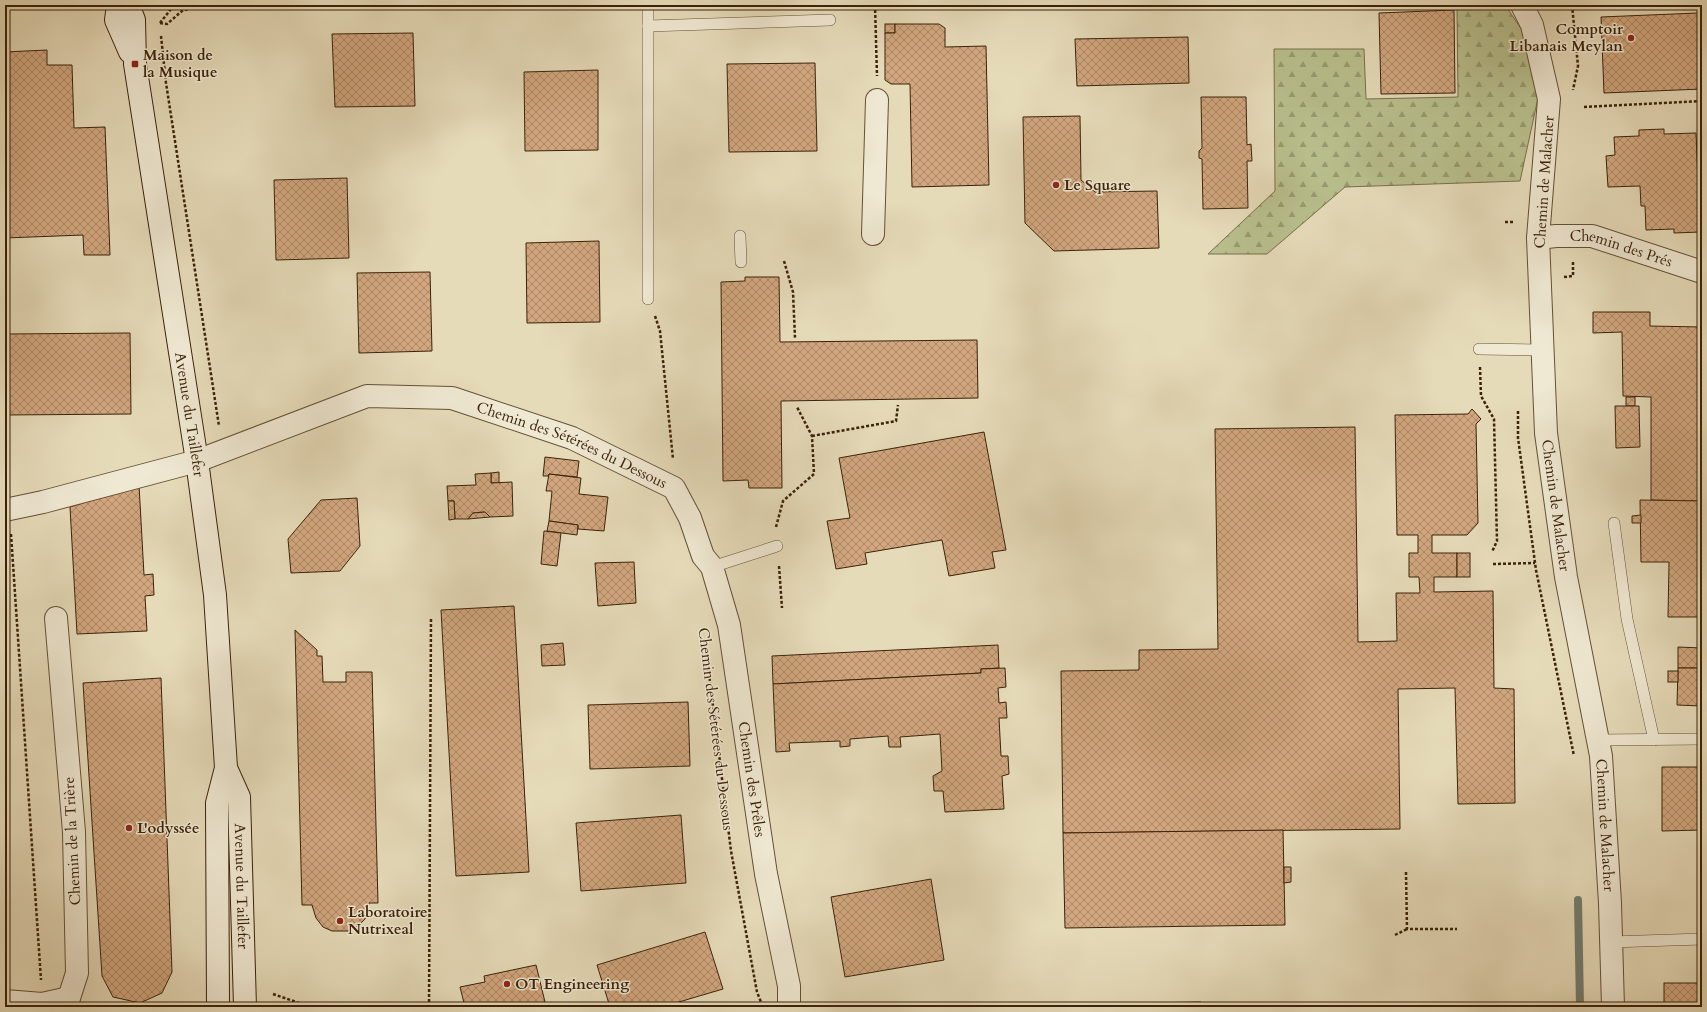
<svg xmlns="http://www.w3.org/2000/svg" width="1707" height="1012" viewBox="0 0 1707 1012" font-family="Cardo,serif">
  <style>
    .forest { fill: url(#forest-firs); stroke: #7a704b }
    .lines { fill: none; stroke-linecap: round; stroke-linejoin: round }
    .stream { stroke: #727d70; stroke-width: 8 }
    .building { fill: url(#building-cross-hatch); stroke: #3b2209 }
    .service-casing { stroke: #665035; stroke-width: 12 }
    .minor-casing { stroke: #665035; stroke-width: 24 }
    .secondary-casing { stroke: #3b2209; stroke-width: 24 }
    .path { stroke: #3b2209; stroke-width: 2.5; stroke-dasharray: 3 2; stroke-linecap: butt }
    .service { stroke: #efe8d2; stroke-width: 11 }
    .minor { stroke: #efe8d2; stroke-width: 22 }
    .secondary { stroke: #efe8d2; stroke-width: 22 }
    .poi-dot { fill: #8f2418; stroke: #efe8d2; stroke-width: 1.5 }
    .labels { text-anchor: middle; stroke-width: 3; stroke-linejoin: round; paint-order: stroke }
    .poi-label { font-size: 15px; font-weight: bold; fill: #3b2209; stroke: #efe8d2; text-anchor: start }
    .street-label { font-size: 15px; fill: #3b2209; stroke: #efe8d2 }
  </style>
  <defs>
    <pattern id="forest-firs" width="22" height="20" patternUnits="userSpaceOnUse"><rect width="22" height="20" fill="#b8bf8d"/><path d="M5 1l3.5 6h-7zM16 11l3.5 6h-7z" fill="#979b71"/></pattern>
    <pattern id="building-cross-hatch" width="8" height="8" patternUnits="userSpaceOnUse"><rect width="8" height="8" fill="#d2a77f"/><path d="M0 0l8 8M0 8l8-8" fill="none" stroke="#ac8866"/></pattern>
  </defs>
  <rect width="100%" height="100%" fill="#e6dbb9"/>
  <filter id="stains"><feTurbulence type="fractalNoise" baseFrequency=".005" numOctaves="4"/><feColorMatrix values="0 0 0 0 .2 0 0 0 0 .09 0 0 0 0 .02 0 0 0 .5 -.17"/></filter>
  <radialGradient id="worn" r=".72"><stop offset=".6" stop-color="#630" stop-opacity="0"/><stop offset="1" stop-color="#630" stop-opacity=".3"/></radialGradient>
  <path class="forest" d="M1457,5h48l17,25 16,68 -18,83 -175,6 -78,67h-59l67,-63 -1,-142h90l2,50 92,-2z"/>
  <g class="lines">
    <path class="stream" d="M1578,900l2,107"/>
  </g>
  <g class="building">
    <path d="M1454,10l1,83 -74,1 -2,-81z"/>
    <path d="M1698,13l4,76 -98,4 -3,-76z"/>
    <rect x="885" y="24" width="10" height="9"/>
    <path d="M895,24h44l6,4v19l41,-1 3,139 -77,2 -2,-103h-19l-6,-4v-47h10z"/>
    <path d="M413,33l2,73 -80,1 -3,-73z"/>
    <path d="M1188,37l1,46 -112,3 -2,-47z"/>
    <path d="M47,50v15h25l2,63 31,-1 5,128h-26l-1,-20 -78,3v-186z"/>
    <path d="M815,63l2,88 -88,1 -2,-88z"/>
    <path d="M598,70v80l-73,1 -1,-79z"/>
    <path d="M1201,97h45l1,48 4,-1 1,17h-5l1,47 -45,1 -1,-50 -3,-1v-7l3,-3z"/>
    <path d="M1080,116l1,64 14,12 62,-1 2,57 -105,3 -29,-28 -2,-106z"/>
    <path d="M1664,129v5l32,-1 4,99 -26,1v-4l-28,1 -1,-24h-4l-1,-20 -32,1 -2,-31 9,-1 -1,-18 25,-1v-6z"/>
    <path d="M347,178l2,80 -73,2 -2,-80z"/>
    <path d="M599,241l1,81 -73,1 -1,-80z"/>
    <path d="M430,272l2,79 -73,2 -2,-80z"/>
    <path d="M745,277h34l1,65 197,-2 1,58 -197,3 1,87h-33l-1,-8 -25,1 -2,-199 24,-1z"/>
    <path d="M1593,312h57v14l52,1v174l-51,-1v-103l-28,-1 -1,-64 -29,1z"/>
    <path d="M130,333l1,81 -126,1 1,-81z"/>
    <rect x="1626" y="397" width="9" height="9"/>
    <path d="M1615,406h24l1,41 -24,1z"/>
    <path d="M1472,409l9,10 -5,5 2,99 -11,12h-35v18h25v24h-23v15l59,-1 1,97 20,1 1,114 -57,1 -3,-116 -57,1 2,140 -337,4 -2,-162 78,-1v-20l79,-1 -3,-220 140,-2 3,215 39,-1 -1,-48h24l-1,-16h-10v-24h9v-18h-21l-2,-120 73,-1z"/>
    <path d="M984,432l22,118 -14,2 3,16 -46,8 -7,-36 -77,13 2,11 -31,5 -9,-48 23,-3 -11,-60z"/>
    <path d="M545,457l34,4 -2,16 -28,-3 -1,2h-5z"/>
    <path d="M499,472v11h-8v-10z"/>
    <path d="M491,473v10l21,-1 1,34 -23,1 -5,-5 -12,1 -5,6h-13l-1,-18h-6l-1,-15 29,-1 -1,-11z"/>
    <path d="M549,474l32,4 -2,16 29,3 -4,34 -26,-2v-4l-29,-4 3,-30h-6z"/>
    <path d="M139,485l5,90 9,-1 1,21 -9,1 2,35 -70,3 -7,-127z"/>
    <path d="M357,498l3,48 -20,25 -49,2 -3,-34 33,-39z"/>
    <path d="M1640,500l62,1v116h-34l1,-55h-28z"/>
    <path d="M448,501h6l1,18 -6,1z"/>
    <path d="M485,512l5,5 -22,2 5,-6z"/>
    <path d="M1641,515v8h-9v-7z"/>
    <path d="M549,521l29,4 -1,10 -30,-4z"/>
    <path d="M544,531l17,2 -4,33 -16,-2z"/>
    <rect x="1457" y="553" width="13" height="24"/>
    <path d="M634,562l2,41 -38,3 -3,-43z"/>
    <path d="M514,606l15,266 -73,4 -15,-266z"/>
    <path d="M295,630l22,20v6h5l1,26h23v-10h26l6,231h-9l-4,16 -7,7 -10,5h-16l-9,-4 -7,-9 -4,-13h-10z"/>
    <path d="M563,643l2,22 -23,1 -1,-21z"/>
    <path d="M998,645l1,23 -18,1v4l-208,11 -1,-28z"/>
    <path d="M1678,647l24,1v20h-24z"/>
    <path d="M1005,668l1,19 -8,1 1,15 7,-1 1,16h-8l2,38h7l1,18 -7,2 2,33 -59,3 -2,-21h-9l-1,-15 9,-5 -2,-37 -40,3 1,10h-12l-1,-11 -38,3v7l-10,1v-6l-51,2 1,8 -14,1 -3,-68 208,-11v-4z"/>
    <path d="M1678,668h24v38l-25,-1z"/>
    <rect x="1668" y="671" width="10" height="11"/>
    <path d="M161,678l11,294 -10,21 -22,10 -27,-6 -11,-21 -19,-293z"/>
    <path d="M688,702l2,64 -100,3 -2,-64z"/>
    <path d="M1662,767h40v63l-40,1z"/>
    <path d="M681,815l5,68 -105,8 -5,-68z"/>
    <path d="M1283,830l2,95 -220,3 -2,-95z"/>
    <path d="M1284,867h7v15l-7,1z"/>
    <path d="M931,879l13,81 -99,17 -14,-80z"/>
    <path d="M705,932l18,57 -61,18h-52l-13,-42z"/>
    <path d="M536,965l9,37 -19,5h-61l-5,-20 25,-5 -1,-6z"/>
    <rect x="1664" y="983" width="38" height="24"/>
    <path d="M1201,1002l1,5h-55l-1,-4z"/>
  </g>
  <g class="lines">
    <g class="service-casing">
      <g id="service">
        <path d="M648,26l182,-6"/>
        <path d="M740,236l1,26"/>
        <path d="M648,299v-294"/>
        <path d="M1479,349l64,1"/>
        <path d="M1614,523l13,96 27,121"/>
        <path d="M712,567l65,-21"/>
        <path d="M1598,740l104,-1"/>
        <path d="M1611,942l91,-3"/>
      </g>
    </g>
    <g class="minor-casing">
      <g id="minor">
        <path id="s1" d="M1522,5l10,20 17,74 -11,139 8,195 20,144 35,179 9,147 3,104"/>
        <path d="M873,234l4,-134"/>
        <path id="s2" d="M1538,238l18,-2h36l110,36"/>
        <path id="s3" d="M5,510l38,-8 154,-41 170,-65 85,2 120,40 102,50 16,30 13,38 9,11 17,58 37,249 23,112v21"/>
        <path d="M5,1001l37,3 27,-6 8,-25 -3,-141 -18,-214"/>
      </g>
    </g>
    <g class="secondary-casing">
      <g id="secondary">
        <path d="M118,5l-2,15 14,32"/>
        <path id="s4" d="M128,5l6,15 1,44 62,397 18,134 11,173 -9,35 1,204"/>
        <path id="s5" d="M226,768l13,29 6,210"/>
      </g>
    </g>
    <g class="path">
      <path d="M875,5l2,71"/>
      <path d="M1572,5l6,61 -5,24"/>
      <path d="M160,23l11,-14 9,-4"/>
      <path d="M160,23l7,1 15,-13 17,-6"/>
      <path d="M161,36l5,47 53,343"/>
      <path d="M1584,107l118,-6"/>
      <path d="M1505,222h10"/>
      <path d="M784,261l9,31 2,46"/>
      <path d="M1564,277l9,-1v-15"/>
      <path d="M655,316l5,15 13,128"/>
      <path d="M1480,367l1,29 13,23 3,122 -5,11"/>
      <path d="M1518,411v27l18,132 38,186"/>
      <path d="M812,436l84,-15 2,-16"/>
      <path d="M776,527l7,-26 31,-27 -2,-38 -15,-29"/>
      <path d="M11,534l30,446"/>
      <path d="M1493,564l42,-1"/>
      <path d="M779,566l3,42"/>
      <path d="M707,658l24,193 26,141 6,15"/>
      <path d="M1406,872l1,57h50"/>
      <path d="M1395,935l12,-6"/>
      <path d="M273,994l38,13"/>
      <path d="M429,1007l2,-390"/>
    </g>
    <use href="#service" class="service"/>
    <use href="#minor" class="minor"/>
    <use href="#secondary" class="secondary"/>
  </g>
  <g class="poi-dot">
    <circle cx="1631" cy="38" r="4"/>
    <rect x="131" y="60" width="8" height="8" rx="2"/>
    <circle cx="1056" cy="185" r="4"/>
    <circle cx="129" cy="828" r="4"/>
    <circle cx="340" cy="921" r="4"/>
    <circle cx="507" cy="984" r="4"/>
  </g>
  <g class="labels">
    <g class="poi-label">
      <text x="1623" y="34" text-anchor="end">Comptoir<tspan x="1623" dy="17">Libanais Meylan</tspan></text>
      <text x="143" y="60">Maison de<tspan x="143" dy="17">la Musique</tspan></text>
      <text x="1064" y="190">Le Square</text>
      <text x="137" y="833">L'odyssée</text>
      <text x="348" y="917">Laboratoire<tspan x="348" dy="17">Nutrixeal</tspan></text>
      <text x="515" y="989">OT Engineering</text>
    </g>
    <g class="street-label">
      <text transform="translate(1544 182) rotate(-86)" y="5">Chemin de Malacher</text>
      <text dy="5" stroke="none"><textPath href="#s2" startOffset="85">Chemin des Prés</textPath></text>
      <text dy="5" stroke="none"><textPath href="#s4" startOffset="415">Avenue du Taillefer</textPath></text>
      <text dy="5" stroke="none"><textPath href="#s3" startOffset="594">Chemin des Sétérées du Dessous</textPath></text>
      <text dy="5" stroke="none"><textPath href="#s1" startOffset="506">Chemin de Malacher</textPath></text>
      <text transform="translate(716 729) rotate(83)" y="5">Chemin des Sétérées du Dessous</text>
      <text dy="5" stroke="none"><textPath href="#s3" startOffset="1010">Chemin des Prêles</textPath></text>
      <text dy="5" stroke="none"><textPath href="#s1" startOffset="830">Chemin de Malacher</textPath></text>
      <text transform="translate(72 841) rotate(-93)" y="5">Chemin de la Trière</text>
      <text dy="5" stroke="none"><textPath href="#s5" startOffset="121">Avenue du Taillefer</textPath></text>
    </g>
  </g>
  <rect width="1707" height="1012" fill="none" stroke="#e6dbb9" stroke-width="20"/>
  <rect x="6" y="6" width="1695" height="1000" fill="none" stroke="#3b2209" stroke-width="2"/>
  <rect x="10" y="10" width="1687" height="992" fill="none" stroke="#3b2209"/>
  <rect width="100%" height="100%" filter="url(#stains)"/>
  <rect width="100%" height="100%" fill="url(#worn)"/>
</svg>
